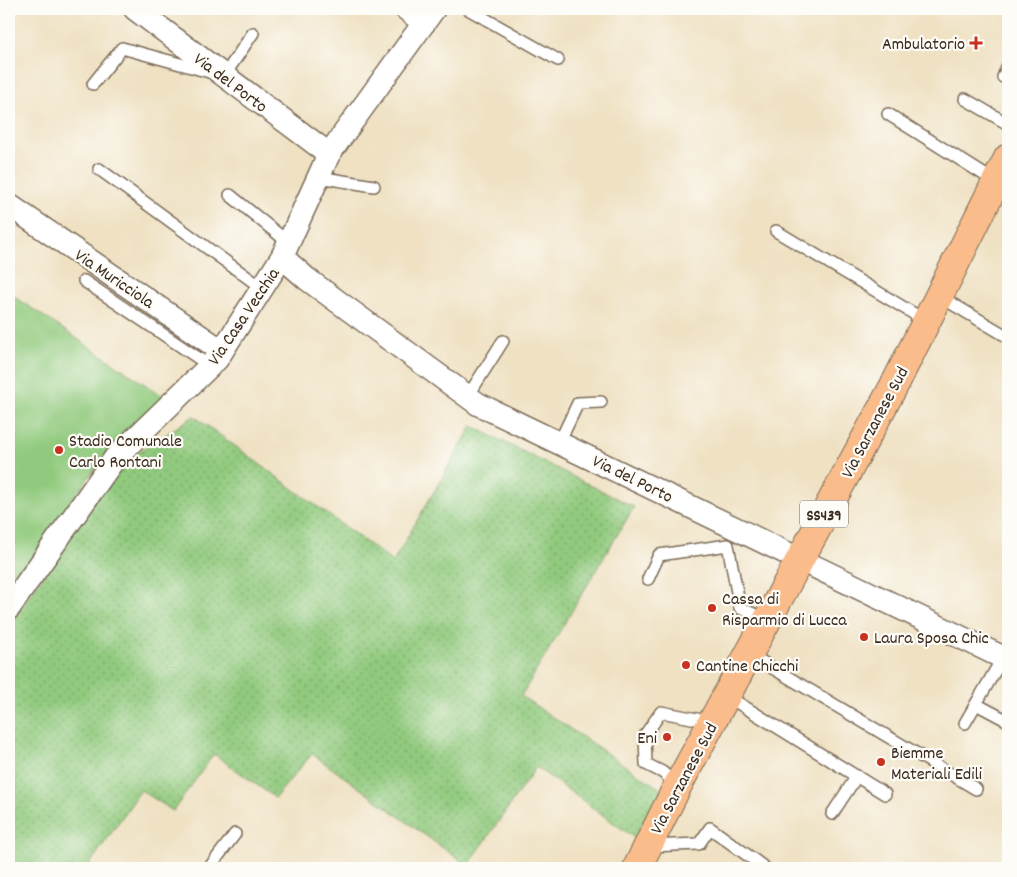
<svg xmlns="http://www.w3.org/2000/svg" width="1017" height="877" viewBox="0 0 1017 877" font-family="Dekko,sans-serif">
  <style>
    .grass { fill: url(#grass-dots); stroke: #667a4e }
    .park { fill: #91ca7e; stroke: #667a4e }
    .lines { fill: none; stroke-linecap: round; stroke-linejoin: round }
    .lane-casing { stroke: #7a6a57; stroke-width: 14 }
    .street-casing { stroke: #7a6a57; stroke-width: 25 }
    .primary-casing { stroke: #7a6a57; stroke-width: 30 }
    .lane { stroke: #fff; stroke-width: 11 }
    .street { stroke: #fff; stroke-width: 22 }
    .primary { stroke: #f9bc8a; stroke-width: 28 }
    .rail-casing { stroke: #3b2a1e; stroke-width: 5.5 }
    .rail { stroke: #fdfcf7; stroke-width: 4; stroke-dasharray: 11; stroke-linecap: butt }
    .poi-dot { fill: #c8321e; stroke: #fdfcf7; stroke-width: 2 }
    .labels { text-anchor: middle; stroke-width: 4.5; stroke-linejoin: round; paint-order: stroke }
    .shield { fill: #fdfcf7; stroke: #75695f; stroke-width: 1 }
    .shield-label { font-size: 16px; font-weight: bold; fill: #3b2a1e }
    .poi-label { font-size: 18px; fill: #3b2a1e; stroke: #fdfcf7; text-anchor: start }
    .street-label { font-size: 18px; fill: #3b2a1e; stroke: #fdfcf7 }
  </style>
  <defs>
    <pattern id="grass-dots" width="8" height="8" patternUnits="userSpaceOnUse" patternTransform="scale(1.25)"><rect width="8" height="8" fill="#91ca7e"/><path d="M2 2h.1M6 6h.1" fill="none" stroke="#78a467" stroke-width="1.8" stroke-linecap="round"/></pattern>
  </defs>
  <rect width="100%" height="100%" fill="#fdfcf7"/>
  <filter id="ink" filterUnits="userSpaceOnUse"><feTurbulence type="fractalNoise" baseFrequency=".02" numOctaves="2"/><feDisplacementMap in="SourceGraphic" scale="10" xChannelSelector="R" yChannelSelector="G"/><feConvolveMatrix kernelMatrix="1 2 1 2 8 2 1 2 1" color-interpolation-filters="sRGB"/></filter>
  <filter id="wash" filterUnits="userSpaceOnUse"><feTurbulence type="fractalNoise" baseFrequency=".0096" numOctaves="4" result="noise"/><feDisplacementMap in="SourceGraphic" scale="20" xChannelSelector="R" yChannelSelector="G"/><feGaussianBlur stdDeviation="1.12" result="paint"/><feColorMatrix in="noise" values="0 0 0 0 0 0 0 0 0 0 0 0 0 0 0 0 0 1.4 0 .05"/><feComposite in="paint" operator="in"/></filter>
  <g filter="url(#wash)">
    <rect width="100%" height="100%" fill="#efe1c2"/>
    <path class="grass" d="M194,416l199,146 79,-136 162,81 -113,189 141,94 -26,49 -100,-72 -68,99 -156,-112 -37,44 -61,-44 -41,57 -32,-21 -54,78h-78v-243l111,-161z"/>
    <path class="park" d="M9,293l155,104 -59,58 -58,80 -38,64z"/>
  </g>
  <g filter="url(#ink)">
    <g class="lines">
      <g class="lane-casing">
        <g id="lane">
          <path d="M468,9l90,51"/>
          <path d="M1008,65l-5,12 5,3"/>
          <path d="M93,84l29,-36 102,28 29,-43"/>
          <path d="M965,99l43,25"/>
          <path d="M888,114l108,68"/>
          <path d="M99,169l163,119"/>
          <path d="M318,177l56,9"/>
          <path d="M230,195l59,48"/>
          <path d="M776,231l150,90"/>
          <path d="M84,281l126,85"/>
          <path d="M939,296l69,41"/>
          <path d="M468,396l35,-55"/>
          <path d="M559,443l19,-40 23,-1"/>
          <path d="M648,579l11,-24 69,-10 12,63 27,12"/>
          <path d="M749,654l227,135"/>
          <path d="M1003,657l-27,47 32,17"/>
          <path d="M727,696l158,98"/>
          <path d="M965,723l11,-19"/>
          <path d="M678,785l-16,-13 -16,-8 -1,-29 16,-23 51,10"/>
          <path d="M832,814l25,-38"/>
          <path d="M650,846l49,-2 11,-16 55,40"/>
          <path d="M209,868l26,-34"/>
        </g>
      </g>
      <g class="street-casing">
        <g id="street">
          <path d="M135,9l194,145"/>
          <path d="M406,9l18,14"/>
          <path d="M9,205l213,146"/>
          <path d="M282,257l25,22 171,125 530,256"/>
          <path d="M9,608l106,-150 102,-99 65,-102 47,-103 105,-145"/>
        </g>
      </g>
      <g class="primary-casing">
        <path id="primary" d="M637,868l41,-83 218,-403 112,-224"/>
      </g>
      <use href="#lane" class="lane"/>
      <use href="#street" class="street"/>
      <use href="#primary" class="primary"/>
      <g class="rail-casing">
        <path id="rail" d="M1006,868l2,-5"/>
      </g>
      <use href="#rail" class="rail"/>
    </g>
  </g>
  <g class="poi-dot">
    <path d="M973.5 35.5h5v5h5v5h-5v5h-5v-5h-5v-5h5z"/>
    <circle cx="59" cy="450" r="5"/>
    <circle cx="712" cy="608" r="5"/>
    <circle cx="864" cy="637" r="5"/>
    <circle cx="686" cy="665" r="5"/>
    <circle cx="667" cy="737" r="5"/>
    <circle cx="881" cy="762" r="5"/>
  </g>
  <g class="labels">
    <rect class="shield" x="800" y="500.5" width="48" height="27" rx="4"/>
    <g class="shield-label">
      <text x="824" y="520">SS439</text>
    </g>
    <g class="poi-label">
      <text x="965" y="49" text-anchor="end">Ambulatorio</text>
      <text x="69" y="446">Stadio Comunale<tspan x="69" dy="21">Carlo Rontani</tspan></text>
      <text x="722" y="604">Cassa di<tspan x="722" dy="21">Risparmio di Lucca</tspan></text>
      <text x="874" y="643">Laura Sposa Chic</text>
      <text x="696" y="671">Cantine Chicchi</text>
      <text x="657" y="743" text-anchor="end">Eni</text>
      <text x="891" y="758">Biemme<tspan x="891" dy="21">Materiali Edili</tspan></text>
    </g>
    <g class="street-label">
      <text transform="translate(231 82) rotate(37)" y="6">Via del Porto</text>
      <text transform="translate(115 278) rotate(34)" y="6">Via Muricciola</text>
      <text transform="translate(243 316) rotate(-56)" y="6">Via Casa Vecchia</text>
      <text transform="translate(874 422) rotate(-62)" y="6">Via Sarzanese Sud</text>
      <text transform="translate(633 478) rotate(26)" y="6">Via del Porto</text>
      <text transform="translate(683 778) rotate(-62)" y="6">Via Sarzanese Sud</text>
    </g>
  </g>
  <rect width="1017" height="877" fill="none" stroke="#fdfcf7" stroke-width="30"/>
</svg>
